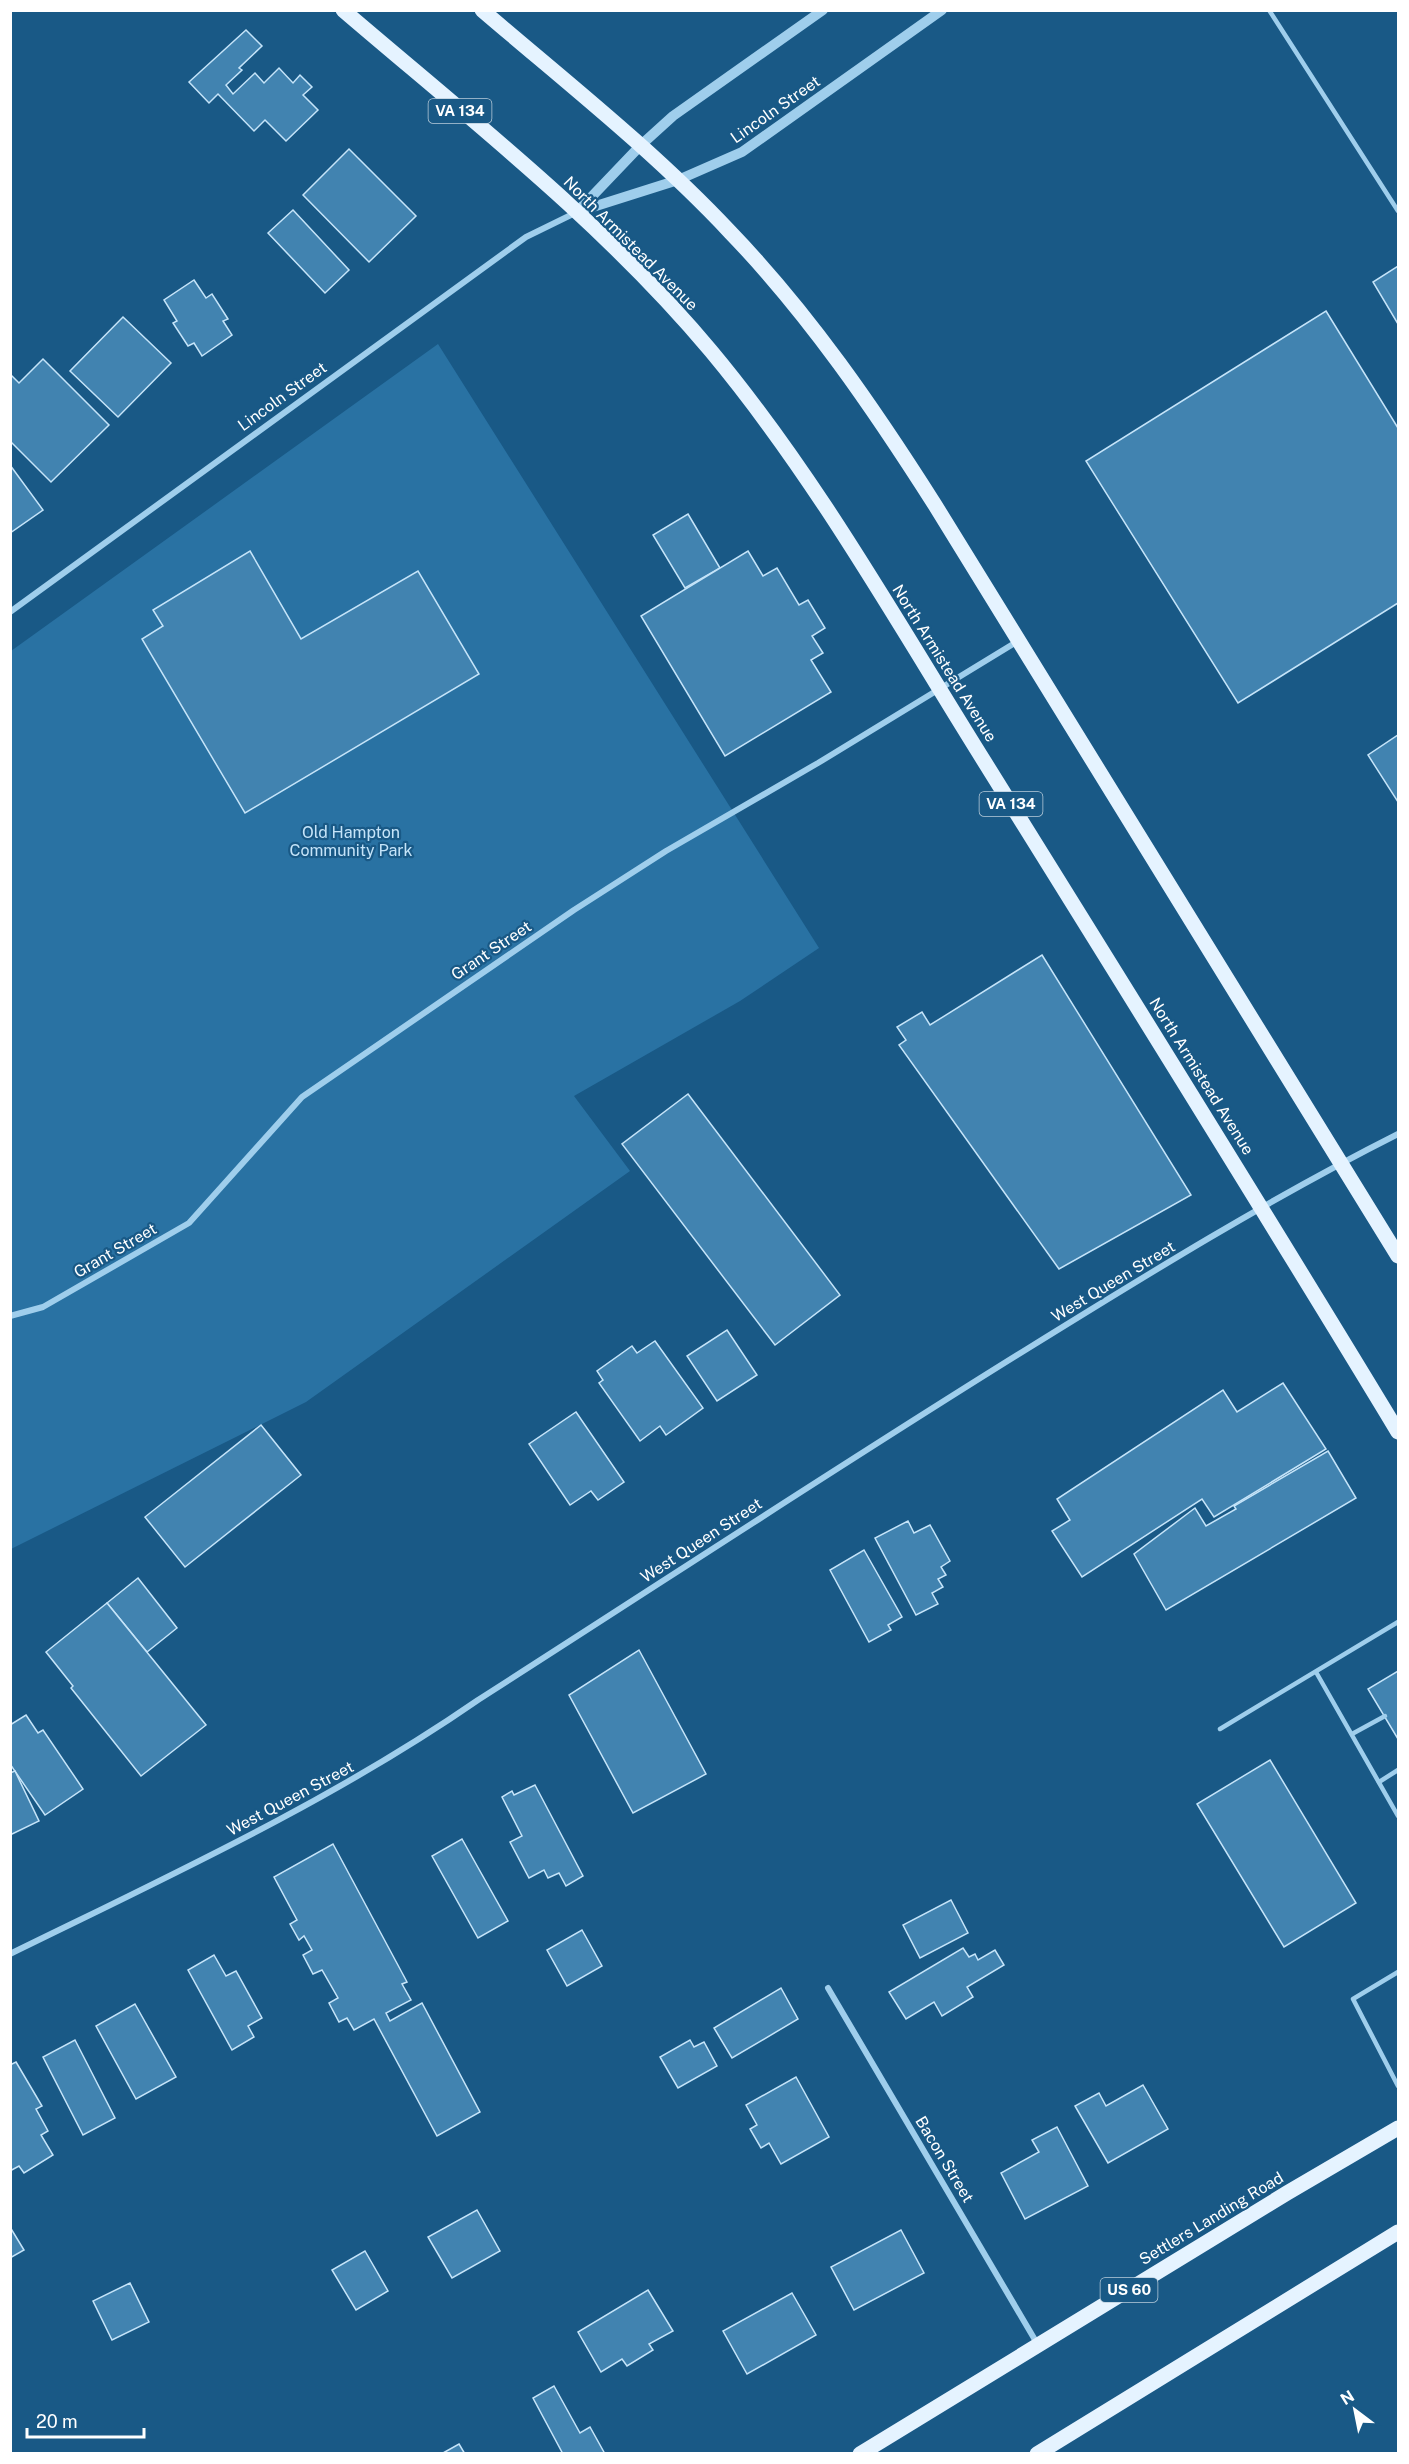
<svg xmlns="http://www.w3.org/2000/svg" width="1409" height="2464" viewBox="0 0 1409 2464" font-family="'Public Sans',sans-serif">
  <style>
    .green { fill: #2972a3 }
    .building { fill: #4183b0; stroke: #c5e4f9; stroke-width: 1.5 }
    .lines { fill: none; stroke-linecap: round; stroke-linejoin: round }
    .service { stroke: #9fceec; stroke-width: 4.5 }
    .minor { stroke: #9fceec; stroke-width: 6 }
    .tertiary { stroke: #9fceec; stroke-width: 10 }
    .primary { stroke: #e5f3ff; stroke-width: 15 }
    .labels { text-anchor: middle; stroke-width: 4.5; stroke-linejoin: round; paint-order: stroke }
    .shield { fill: #195986; stroke: #bacddb; stroke-width: 1.5 }
    .shield-label { font-size: 15px; font-weight: bold; fill: #fff }
    .street-label { font-size: 16px; fill: #fff; stroke: #195986 }
    .park-label { font-size: 16px; fill: #c5e4f9; stroke: #195986 }
  </style>
  <rect width="100%" height="100%" fill="#195986"/>
  <path class="green" d="M438,344l381,604 -79,53 -166,95 56,75 -324,231 -295,147v-898z"/>
  <g class="building">
    <path d="M246,30l16,16 -23,22 3,2 -16,15 7,9 22,-21 9,10 15,-15 14,15 7,-8 12,12 -9,8 15,15 -32,31 -21,-21 -11,11 -36,-37 -9,9 -20,-21z"/>
    <path d="M349,149l67,67 -47,46 -66,-67z"/>
    <path d="M293,210l56,60 -24,23 -57,-60z"/>
    <path d="M1398,266v58l-25,-42z"/>
    <path d="M194,280l12,18 6,-4 16,25 -5,2 9,14 -30,21 -8,-13 -6,3 -15,-23 4,-2 -13,-21z"/>
    <path d="M1326,311l72,117v175l-160,100 -152,-242z"/>
    <path d="M123,317l48,46 -53,54 -48,-46z"/>
    <path d="M43,359l66,66 -58,57 -41,-41v-67l9,9z"/>
    <path d="M10,465l33,45 -33,23z"/>
    <path d="M688,514l32,54 -35,20 -32,-53z"/>
    <path d="M250,551l51,88 117,-68 61,103 -234,139 -103,-174 21,-13 -10,-16z"/>
    <path d="M748,551l15,25 14,-8 22,37 9,-5 17,28 -13,8 11,17 -12,7 20,32 -106,64 -84,-140z"/>
    <path d="M1398,735v67l-30,-47z"/>
    <path d="M1042,955l149,240 -132,74 -160,-224 7,-5 -9,-13 25,-15 8,13z"/>
    <path d="M688,1094l152,201 -65,50 -153,-201z"/>
    <path d="M727,1330l30,45 -40,26 -30,-45z"/>
    <path d="M655,1341l48,67 -37,27 -6,-9 -20,15 -41,-58 4,-3 -6,-9 35,-25 5,7z"/>
    <path d="M1283,1383l43,66 -112,68 -12,-18 -120,78 -30,-46 18,-11 -13,-21 166,-109 14,22z"/>
    <path d="M576,1412l48,70 -26,18 -7,-9 -21,14 -41,-61z"/>
    <path d="M261,1425l40,50 -116,92 -40,-50z"/>
    <path d="M1328,1451l28,47 -190,112 -32,-56 61,-46 11,18 30,-17 -2,-3z"/>
    <path d="M908,1521l6,12 16,-8 20,36 -9,6 5,8 -8,4 5,8 -11,6 6,11 -22,11 -41,-77z"/>
    <path d="M864,1550l38,67 -14,8 3,5 -22,12 -39,-72z"/>
    <path d="M138,1578l39,50 -30,24 -40,-49z"/>
    <path d="M107,1603l99,122 -65,51 -70,-88 2,-2 -27,-34z"/>
    <path d="M639,1650l67,124 -73,39 -64,-118z"/>
    <path d="M1398,1671v68l-30,-50z"/>
    <path d="M26,1715l12,18 5,-3 40,59 -38,26 -35,-51v-39z"/>
    <path d="M1270,1760l86,143 -72,44 -87,-143z"/>
    <path d="M15,1771l24,50 -29,14v-62z"/>
    <path d="M535,1785l48,91 -17,10 -7,-13 -11,5 -4,-8 -15,8 -19,-36 12,-6 -20,-39 10,-6 2,4z"/>
    <path d="M462,1839l46,82 -30,17 -46,-82z"/>
    <path d="M333,1844l74,138 -5,2 9,16 -25,13 4,8 32,-18 58,109 -43,24 -63,-117 -20,11 -7,-12 -8,4 -10,-19 9,-5 -16,-28 -9,4 -10,-19 9,-5 -8,-14 -5,4 -9,-16 7,-4 -23,-43z"/>
    <path d="M951,1900l17,33 -48,25 -17,-33z"/>
    <path d="M582,1930l20,36 -35,20 -20,-36z"/>
    <path d="M963,1948l6,9 6,-3 3,6 17,-10 9,15 -37,22 6,10 -31,19 -8,-14 -28,17 -17,-27z"/>
    <path d="M214,1955l12,21 10,-5 26,47 -14,8 6,11 -22,13 -44,-80z"/>
    <path d="M781,1988l17,31 -66,39 -18,-30z"/>
    <path d="M135,2004l41,73 -40,22 -40,-73z"/>
    <path d="M75,2040l40,78 -32,17 -40,-78z"/>
    <path d="M690,2040l4,7 10,-5 13,24 -39,22 -18,-31z"/>
    <path d="M16,2062l26,44 -6,3 12,22 -7,4 12,20 -29,18 -5,-7 -9,5v-106z"/>
    <path d="M796,2077l33,60 -48,27 -12,-21 -8,5 -11,-19 7,-4 -11,-20z"/>
    <path d="M1143,2085l25,44 -60,34 -33,-57 24,-13 7,13z"/>
    <path d="M1057,2127l31,59 -63,33 -24,-46 38,-21 -7,-12z"/>
    <path d="M477,2210l23,41 -48,27 -24,-41z"/>
    <path d="M10,2227l14,23 -14,8z"/>
    <path d="M901,2230l23,43 -70,37 -23,-43z"/>
    <path d="M365,2251l23,40 -32,19 -24,-40z"/>
    <path d="M130,2283l19,39 -37,18 -19,-39z"/>
    <path d="M648,2290l25,41 -24,13 4,6 -26,16 -5,-7 -21,13 -23,-40z"/>
    <path d="M792,2293l24,42 -69,39 -24,-43z"/>
    <path d="M554,2386l26,47 10,-6 15,27h-42l-30,-56z"/>
    <path d="M459,2444l6,10h-22v-1z"/>
  </g>
  <g class="lines">
    <g class="service">
      <path d="M1269,10l129,201"/>
      <path d="M1316,1672l82,144"/>
      <path d="M1220,1729l178,-107"/>
      <path d="M1352,1734l33,-18"/>
      <path d="M1379,1782l19,-12"/>
      <path d="M1398,1972l-45,27 45,87"/>
    </g>
    <g class="minor">
      <path d="M10,612l516,-375 49,-24"/>
      <path d="M10,1316l33,-9 146,-84 113,-126 272,-187 92,-59 152,-88 200,-122"/>
      <path d="M10,1954c159,-78 322,-153 468,-254 183,-117 365,-237 549,-351 121,-75 244,-151 371,-215"/>
      <path d="M828,1988l210,357"/>
    </g>
    <g class="tertiary">
      <path d="M578,211l63,-66 32,-29 150,-106"/>
      <path d="M577,212l101,-32 64,-28 200,-142"/>
    </g>
    <g class="primary">
      <path d="M343,10c126,108 261,213 368,341 105,126 186,271 273,410 139,223 278,446 414,671"/>
      <path d="M482,10c84,72 172,141 248,222 79,82 144,177 205,273l463,751"/>
      <path d="M860,2454l427,-261 111,-65"/>
      <path d="M1037,2454l361,-222"/>
    </g>
  </g>
  <g class="labels">
    <g class="shield">
      <rect x="428.5" y="99" width="63" height="24" rx="4.5"/>
      <rect x="979.5" y="792" width="63" height="24" rx="4.5"/>
      <rect x="1100.5" y="2278" width="57" height="24" rx="4.5"/>
    </g>
    <g class="shield-label">
      <text x="460" y="116">VA 134</text>
      <text x="1011" y="809">VA 134</text>
      <text x="1129" y="2295">US 60</text>
    </g>
    <g class="street-label">
      <text transform="translate(775 109) rotate(-35)" y="6">Lincoln Street</text>
      <text transform="translate(631 243) rotate(45)" y="6">North Armistead Avenue</text>
      <text transform="translate(282 396) rotate(-36)" y="6">Lincoln Street</text>
      <text transform="translate(945 663) rotate(58)" y="6">North Armistead Avenue</text>
      <text transform="translate(491 950) rotate(-34)" y="6">Grant Street</text>
      <text transform="translate(1202 1076) rotate(58)" y="6">North Armistead Avenue</text>
      <text transform="translate(115 1250) rotate(-30)" y="6">Grant Street</text>
      <text transform="translate(1113 1281) rotate(-31)" y="6">West Queen Street</text>
      <text transform="translate(701 1540) rotate(-33)" y="6">West Queen Street</text>
      <text transform="translate(290 1798) rotate(-28)" y="6">West Queen Street</text>
      <text transform="translate(945 2159) rotate(59)" y="6">Bacon Street</text>
      <text transform="translate(1211 2218) rotate(-31)" y="6">Settlers Landing Road</text>
    </g>
    <g class="park-label">
      <text x="351" y="838">Old Hampton<tspan x="351" dy="18">Community Park</tspan></text>
    </g>
  </g>
  <rect width="1409" height="2464" fill="none" stroke="#ffffff" stroke-width="24"/>
  <g transform="translate(1355 2410) rotate(328)" stroke="#195986" stroke-width="4.5" paint-order="stroke">
  <path d="M0-4.5L10 22L0 15L-10 22Z" fill="#ffffff"/>
  <text y="-9" font-size="16" font-weight="bold" text-anchor="middle" fill="#ffffff">N</text>
  </g>
  <path d="M27 2428v9h117v-9" fill="none" stroke="#ffffff" stroke-width="3"/>
  <text x="36" y="2428" font-size="18" fill="#ffffff" stroke="#195986" stroke-width="4.5" paint-order="stroke">20 m</text>
</svg>
